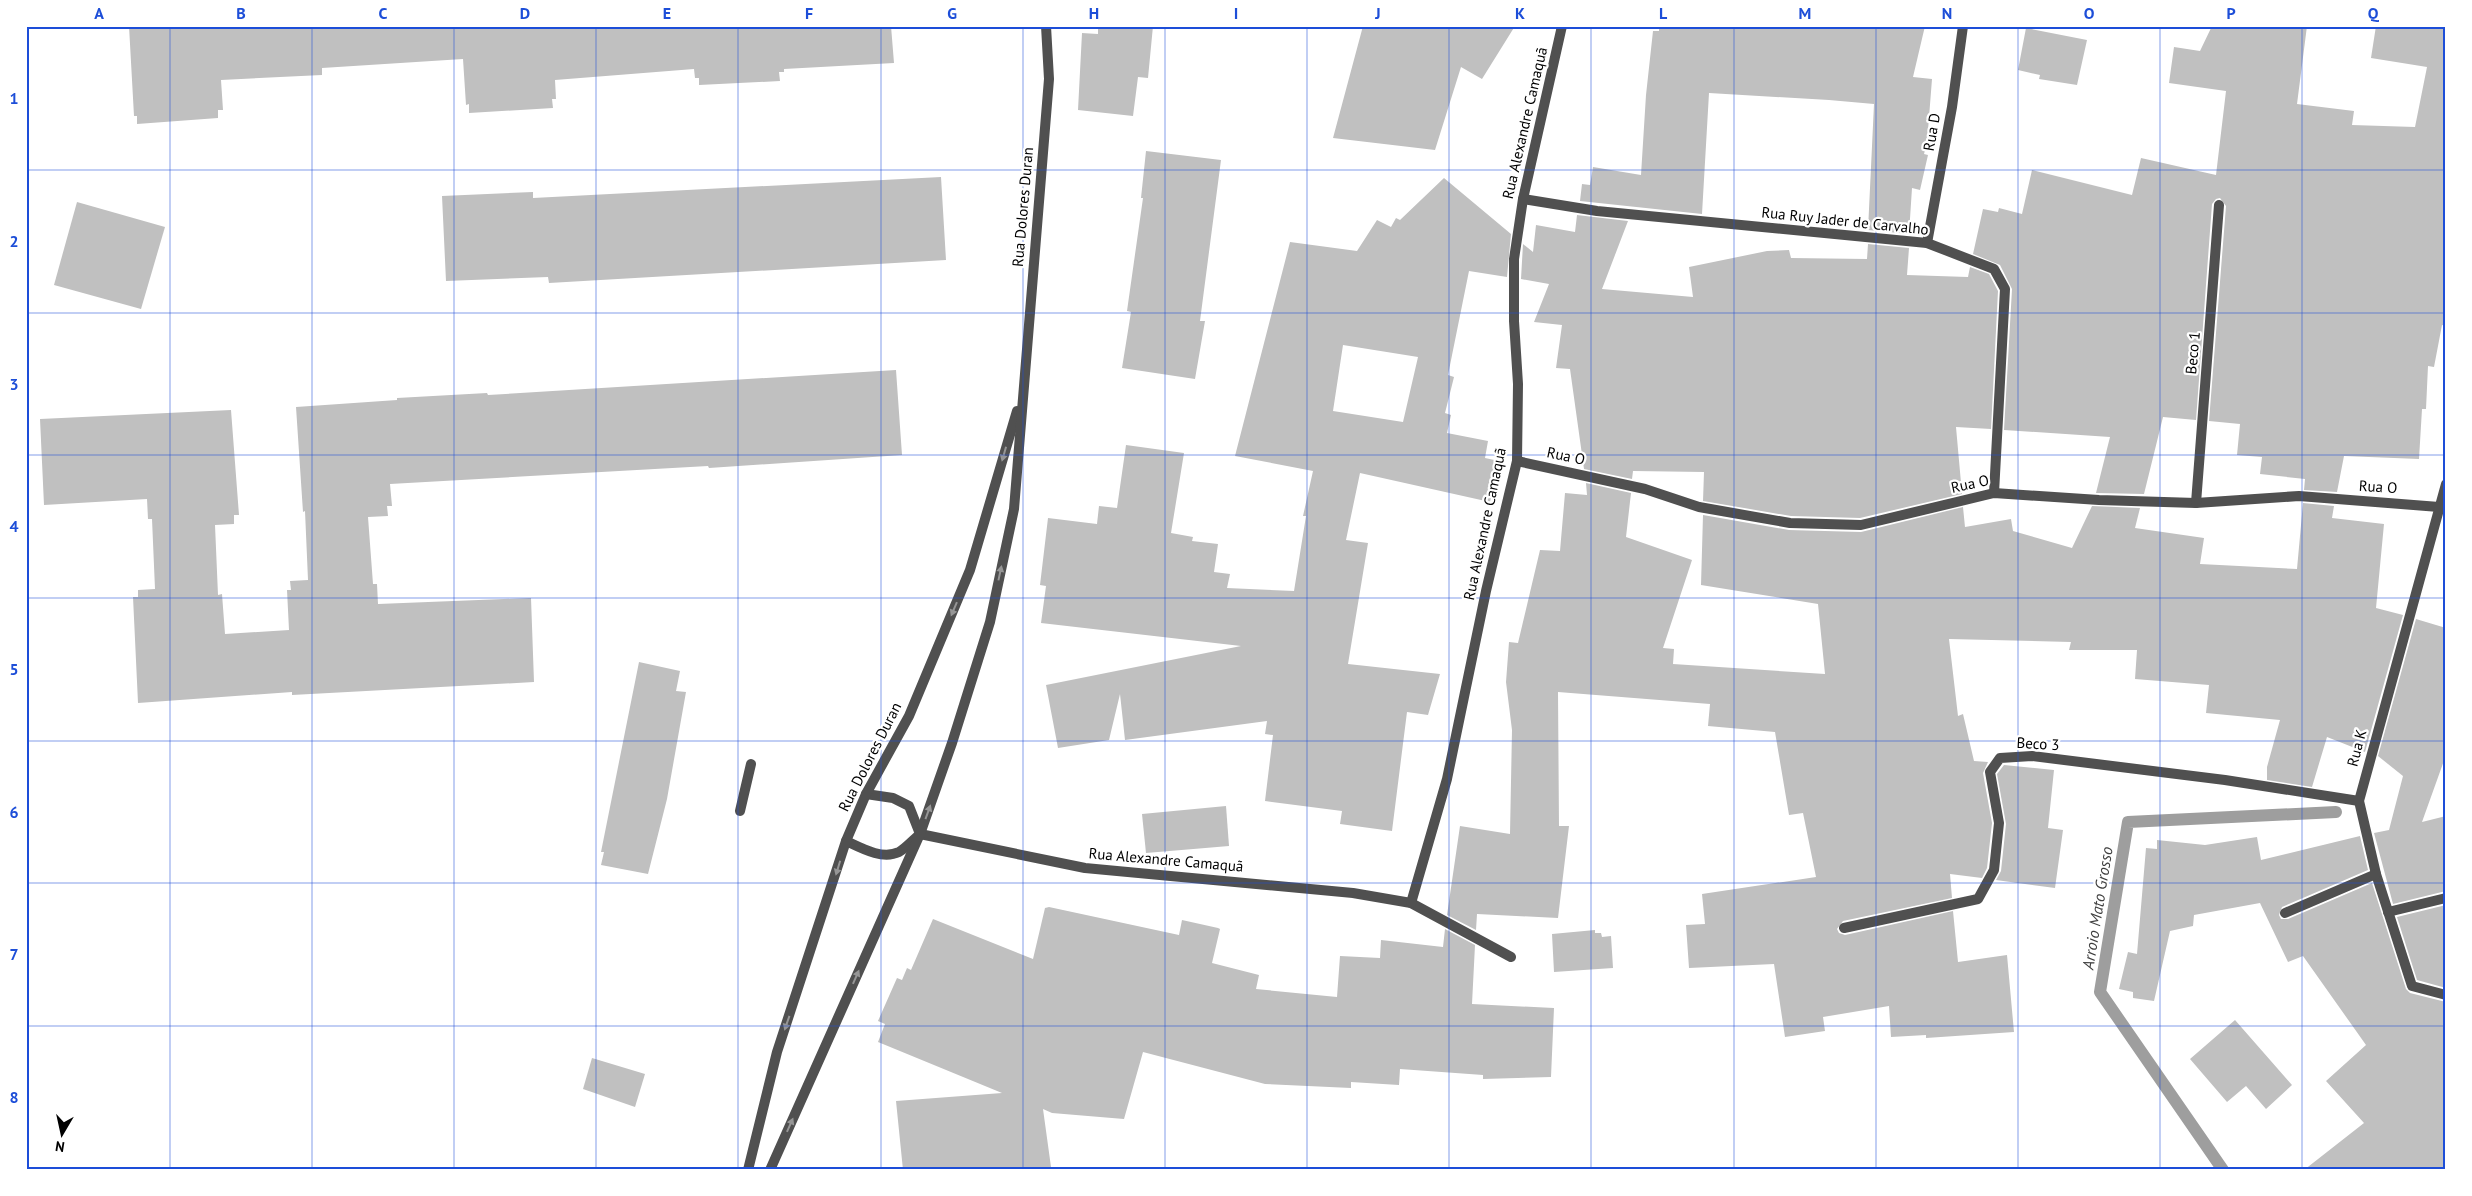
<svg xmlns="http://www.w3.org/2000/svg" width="2472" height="1196" viewBox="0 0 2472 1196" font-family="'PT Sans',sans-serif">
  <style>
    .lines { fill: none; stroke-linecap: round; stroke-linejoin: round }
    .stream { stroke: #9e9e9e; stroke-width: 12 }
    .building { fill: #c0c0c0; fill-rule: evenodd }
    .service { stroke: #505050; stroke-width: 10 }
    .minor { stroke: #505050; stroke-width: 10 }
    .tertiary { stroke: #505050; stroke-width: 10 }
    .oneway { fill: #969696 }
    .grid { fill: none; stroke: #1d4ed8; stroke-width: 1; stroke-opacity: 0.55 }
    .labels { text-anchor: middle; stroke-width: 4.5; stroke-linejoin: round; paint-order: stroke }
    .street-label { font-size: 15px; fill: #000; stroke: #fff }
    .water-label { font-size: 16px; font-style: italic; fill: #3f3f3f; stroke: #fff }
    .neatline { fill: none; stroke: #1d4ed8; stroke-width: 2 }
    .grid-label { font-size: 16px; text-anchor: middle; font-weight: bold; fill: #1d4ed8 }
  </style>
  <rect width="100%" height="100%" fill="#fff"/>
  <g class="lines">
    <path class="stream" d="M2223,1170l-123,-178 28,-170 208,-10"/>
  </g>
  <g class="building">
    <path d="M129,26h762l3,37 -110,6v3h-5l1,9 -81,4v-7h-4l-1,-9 -139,11 1,19h-4l1,9 -84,5v-9l-3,1 -3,-46 -141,9v7l-101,5 2,30h-5v8l-81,6v-8h-3z"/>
    <path d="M1098,26h55l-5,52 -10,-1 -5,39 -55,-6 4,-77 16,1z"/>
    <path d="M1363,26h152l-33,53 -21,-12 -26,83 -102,-12z"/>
    <path d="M1659,26h266l-12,51 19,2 -5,64 -3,11 4,1 -8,35 -8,-2 -3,46 -41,-4 6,-126 -45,-4 -120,-7 -7,121 -122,-13 2,-17 8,1 3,-18 48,8 5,-80 7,-64h6z"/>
    <path d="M2212,26h95l-10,78 57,7 -2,14 63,2 12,-60 -56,-9 5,-32h70v300l-4,-1 -8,42 -6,-1 -2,43h-4l-3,50 -75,-3 -7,36 -33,-2 1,-11 -45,-5 2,-17 -25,-2 3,-31 -31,-3 17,-215 -6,-8 -4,1 -4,5 -16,216 -33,-3 -19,77 -48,-1 14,-56 -106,-7 8,-141 -12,-24 -27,-11 10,-45 15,3 1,-4 23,6 10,-44 100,25 9,-37 75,17 10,-84 -57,-8 5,-36 26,4z"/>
    <path d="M2026,28l61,12 -10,45 -38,-6 1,-4 -22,-5z"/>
    <path d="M1146,151l75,9 -21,161h5l-10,58 -73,-11 9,-56 -4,-1 16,-113h-2z"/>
    <path d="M941,177l5,83 -397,23 -1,-6 -102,4 -4,-85 91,-4v6z"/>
    <path d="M1444,178l67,56 -4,43 -38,-6 -21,104 6,2 -9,36 6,2 -4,18 41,8 -3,17 14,3 -9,41 -130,-29 -14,67 22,3 -20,121 92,10 -12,41 -21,-3 -15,119 -52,-7 2,-13 -77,-10 8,-66 -8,-1 2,-13 -142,19 -5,-46 -11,46 -51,8 -12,-63 195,-39 -200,-23 5,-37 -6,-1 8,-67 49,6 2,-18 18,2 9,-63 58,8 -13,80 22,4 -1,4 26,3 -4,28 16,2 -3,14 67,3 12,-75h-3l10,-45 -78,-15 55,-214 67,9 20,-31 14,7 5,-9 4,2zM1343,345l75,12 -15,65 -70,-11z"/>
    <path d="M77,202l88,25 -24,82 -87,-24z"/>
    <path d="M1577,215l51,6 -26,68 91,8 -4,-30 78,-16 22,-1 2,8 76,1 1,-15 41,4 -2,27 61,2 2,-10 19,7 9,17 -7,138 -35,-2 6,67 -102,24 -69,-2 -88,-15 1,-29 -71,-1 -1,8 -48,-10 -14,-100 -14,-1 6,-43 -28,-3 15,-38 -28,-5 2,-35 10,8 3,-27 39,7z"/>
    <path d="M896,370l6,85 -193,13 -1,-2 -318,18 2,22h-5l1,10 -20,1 5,67h4l1,20 153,-6 3,84 -242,13v-3l-154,11 -5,-106h5v-7l17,-1 -3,-70h-4l-1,-20 -103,6 -4,-86 191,-9 8,105h-5v9l-19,1 3,70 4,-1 3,40 64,-4 -2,-40h4l-1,-9 18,-1 -3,-69 -2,1 -7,-105 101,-7v-2l90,-5 1,2z"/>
    <path d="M1586,483l45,10 -5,44 66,23 -29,88 11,1 -1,15 152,10 -7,-70 -117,-19 2,-70 86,15 72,2 102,-25 2,20 46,-8 2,12 59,17 20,-42 48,2 -5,20 69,10 -4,26 97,5 6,-66 31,3 -2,12 52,6 -8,84 27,7 -38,137 -38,-15 -15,50 -45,-7v-13l13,-47 -74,-7 3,-28 -74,-6 2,-29h-68l2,-8 -122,-3 9,77 5,-2 11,47 14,1 -5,11 9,50 -5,45 -5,10 -32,-4 2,24 -109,23 -6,8 2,4 6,2 108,-24 5,51 49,-7 7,77 -88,6v-3l-35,2 -2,-31 -66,11 2,14 -40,6 -11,-73 -85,4 -3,-43 19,-1 -3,-30 114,-17 -13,-64 -14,2 -14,-83 -67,-6 2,-22 -152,-12 1,134h10l-11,92 -81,-4 -1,16 -29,-15 13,-89 50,8 2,-104 -6,-48 3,-40 9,1 22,-93 20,1 5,-58 22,2z"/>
    <path d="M2416,619l30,9v127l-24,67 24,-6v75l-53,13 -19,-71 15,-3 14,-54 -25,-20z"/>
    <path d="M639,662l41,9 -4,20 10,1 -19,107 -19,75 -47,-9 3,-13h-3z"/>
    <path d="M2004,765l50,5 -6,58 15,2 -8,58 -59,-8 5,-9 5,-47 -9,-50z"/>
    <path d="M1226,806l3,40 -83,7 -4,-39z"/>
    <path d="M2360,836l8,34 -86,37 -3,8 2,4h7l84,-36 34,106 4,4 36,9v168h-142l60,-47 -38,-42 40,-36 -63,-89 -15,6 -28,-59 -66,12 -1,11 -23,5 -16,70 -21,-3v-6l-14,-3 9,-37 9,2 9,-106 11,1v-9l48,5 52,-8 4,23z"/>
    <path d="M2446,905v83l-29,-8 -20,-63z"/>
    <path d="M1049,907l130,28 3,-15 36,8 2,1 -8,34 47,12 -3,14 81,8 3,-41 40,2 1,-18 62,7 2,-18 30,16 -3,59 82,4 -3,69 -68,2v-4l-83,-6 -1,16 -48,-3v6l-86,-4 -122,-32 -19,67 -72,-6 -9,-4 8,58 -7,1 1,2h-142l-7,-69 106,-8 -124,-51 7,-18 -7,-3 19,-43 5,2 5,-12 4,2 22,-51 100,40 12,-51z"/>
    <path d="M1595,930v3h6l1,4 9,-1 2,32 -59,4 -2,-38z"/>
    <path d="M2235,1020l57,65 -26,24 -20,-23 -19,16 -37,-43z"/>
    <path d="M592,1058l53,16 -10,33 -52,-18z"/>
  </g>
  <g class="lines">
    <g class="service">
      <path d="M1523,199l74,12 330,32 67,26 11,20 -11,204"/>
      <path d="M1927,243l25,-136 11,-81"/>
      <path d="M1517,461l128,28 54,18 91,16 71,2 133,-32 105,7 97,3 103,-7 140,11"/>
      <path d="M2446,484l-87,317 17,73 36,112 34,9"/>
      <path d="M2196,503l23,-298"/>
      <path d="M740,811l11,-47"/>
      <path d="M2388,912l58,-14"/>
      <path d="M2285,913l91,-39"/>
      <path d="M1844,928l134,-29 16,-29 5,-47 -9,-51 10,-14 32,-2 193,24 134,21"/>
    </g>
    <g class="minor">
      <path d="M920,834l165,34 268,25 58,10 100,54"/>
      <path d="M1411,903l36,-124 39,-188 31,-130 1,-77 -4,-63v-62l9,-60 39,-173"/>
    </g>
    <g class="tertiary">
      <path d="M846,841c15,7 36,19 53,11 7,-4 15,-13 21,-18l-11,-28 -16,-8 -27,-4"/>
      <path d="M748,1170l29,-118 69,-211 20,-47 43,-78 61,-146 47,-159"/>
      <path d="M770,1170l150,-336 32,-91 38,-121 24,-113 35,-430 -3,-53"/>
    </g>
  </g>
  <defs><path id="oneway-solid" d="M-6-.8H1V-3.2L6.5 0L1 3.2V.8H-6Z" transform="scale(1.25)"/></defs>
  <g class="oneway">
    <use href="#oneway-solid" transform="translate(1004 454) rotate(106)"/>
    <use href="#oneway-solid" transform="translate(1000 573) rotate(-78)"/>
    <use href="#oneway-solid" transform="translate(954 609) rotate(113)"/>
    <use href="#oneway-solid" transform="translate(928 812) rotate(-70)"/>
    <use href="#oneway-solid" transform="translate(838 868) rotate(107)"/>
    <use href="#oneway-solid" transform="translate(856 977) rotate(-66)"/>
    <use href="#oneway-solid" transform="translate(787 1023) rotate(109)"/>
    <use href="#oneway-solid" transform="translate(790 1125) rotate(-66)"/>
  </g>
  <path class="grid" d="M170,26v1144M312,26v1144M454,26v1144M596,26v1144M738,26v1144M881,26v1144M1023,26v1144M1165,26v1144M1307,26v1144M1449,26v1144M1591,26v1144M1734,26v1144M1876,26v1144M2018,26v1144M2160,26v1144M2302,26v1144M26,170h2420M26,313h2420M26,455h2420M26,598h2420M26,741h2420M26,883h2420M26,1026h2420"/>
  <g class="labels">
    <g class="street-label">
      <text transform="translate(1525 123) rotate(-77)" y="5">Rua Alexandre Camaquã</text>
      <text transform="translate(1932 132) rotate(-80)" y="5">Rua D</text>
      <text transform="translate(1023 207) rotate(-85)" y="5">Rua Dolores Duran</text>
      <text transform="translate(1845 221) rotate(6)" y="5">Rua Ruy Jader de Carvalho</text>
      <text transform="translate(2193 353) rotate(-85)" y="5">Beco 1</text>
      <text transform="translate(1566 456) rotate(12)" y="5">Rua O</text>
      <text transform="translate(1970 484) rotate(-12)" y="5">Rua O</text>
      <text transform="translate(2378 487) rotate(4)" y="5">Rua O</text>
      <text transform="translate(1485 524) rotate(-78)" y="5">Rua Alexandre Camaquã</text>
      <text transform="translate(2038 744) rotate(3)" y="5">Beco 3</text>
      <text transform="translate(2357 748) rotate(-75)" y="5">Rua K</text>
      <text transform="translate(870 757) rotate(-63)" y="5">Rua Dolores Duran</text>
      <text transform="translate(1166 860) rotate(5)" y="5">Rua Alexandre Camaquã</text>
    </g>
    <g class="water-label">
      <text transform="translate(2097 908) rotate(-81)" y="6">Arroio Mato Grosso</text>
    </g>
  </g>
  <rect width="2472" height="1196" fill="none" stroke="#ffffff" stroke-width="55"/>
  <g transform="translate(62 1134) rotate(189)" stroke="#ffffff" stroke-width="4" paint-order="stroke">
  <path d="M0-4L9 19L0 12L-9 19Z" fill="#000000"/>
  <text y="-8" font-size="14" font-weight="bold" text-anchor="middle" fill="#000000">N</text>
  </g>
  <rect x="28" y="28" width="2416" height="1140" class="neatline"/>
  <g class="grid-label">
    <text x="99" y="19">A</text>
    <text x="241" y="19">B</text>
    <text x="383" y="19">C</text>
    <text x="525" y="19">D</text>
    <text x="667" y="19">E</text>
    <text x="809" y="19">F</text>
    <text x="952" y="19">G</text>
    <text x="1094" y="19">H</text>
    <text x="1236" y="19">I</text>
    <text x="1378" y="19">J</text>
    <text x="1520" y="19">K</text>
    <text x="1663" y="19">L</text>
    <text x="1805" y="19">M</text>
    <text x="1947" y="19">N</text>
    <text x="2089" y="19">O</text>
    <text x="2231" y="19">P</text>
    <text x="2373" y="19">Q</text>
    <text x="14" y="104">1</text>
    <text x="14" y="247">2</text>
    <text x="14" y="390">3</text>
    <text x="14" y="532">4</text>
    <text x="14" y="675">5</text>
    <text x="14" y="818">6</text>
    <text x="14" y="960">7</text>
    <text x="14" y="1103">8</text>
  </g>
</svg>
